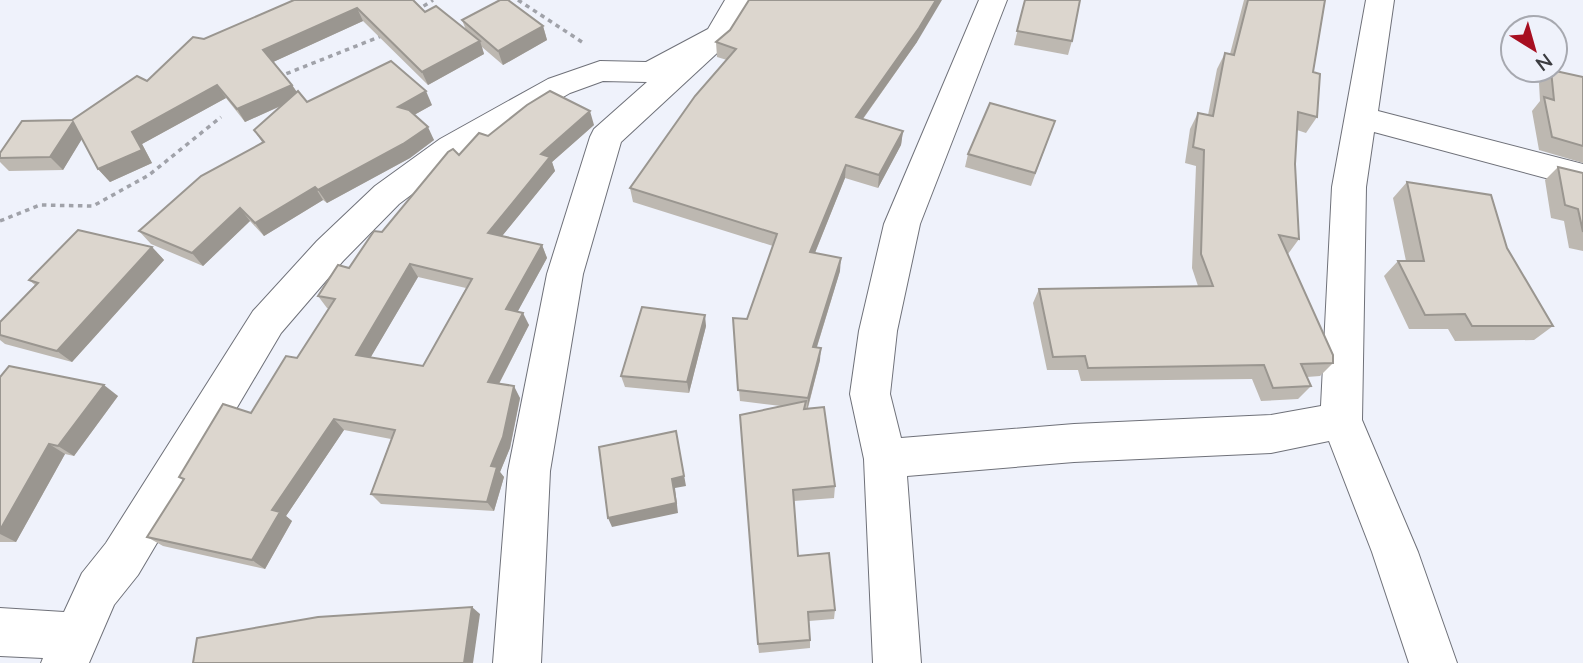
<svg xmlns="http://www.w3.org/2000/svg" width="1583" height="663" viewBox="0 0 1583 663" font-family="Lato,sans-serif">
  <style>
    .lines { fill: none; stroke-linecap: round; stroke-linejoin: round }
    .minor-casing { stroke: #6f7179; stroke-width: 2 }
    .path { stroke: #a0a2a9; stroke-width: 3.5; stroke-dasharray: 4.5 4.5; stroke-linecap: butt }
    .minor { fill: #fff; fill-rule: evenodd }
    .wall { fill: #bdb8b1; fill-rule: evenodd }
    .shaded-wall { fill: #9a9690 }
    .building { fill: #dcd6ce; stroke: #9a9690; stroke-width: 2; fill-rule: evenodd }
  </style>
  <rect width="100%" height="100%" fill="#eff2fb"/>
  <g class="lines">
    <g class="minor-casing">
      <g id="minor">
        <path d="M725,0h28l-24,42 -108,100 -38,132 -33,197 -9,192h-48l15,-192 39,-197 43,-137 4,-8 53,-47 -44,-1 -33,12 -106,62 -65,49 -56,57 -62,72 -143,242 -24,30 -25,58h-48l2,-5 -43,-2v-48l64,4 18,-39 24,-30 147,-232 64,-70 58,-55 65,-47 108,-60 52,-18 46,1 62,-33z"/>
        <path d="M979,0h28l-87,224 -23,107 -7,63 11,44 173,-14 197,-9 50,-9 11,-219 34,-187h28l-16,111 205,53v22l-4,1 -205,-55 -8,55 -4,233 56,132 39,111h-48l-37,-111 -43,-111 -58,12 -197,9 -167,14 14,187h-48l-9,-204 -14,-65 9,-63 25,-107z"/>
      </g>
    </g>
    <g class="path">
      <path d="M518,0l67,44"/>
      <path d="M416,11l17,-11"/>
      <path d="M278,77l106,-42"/>
      <path d="M0,221l40,-16 53,1 56,-31 72,-58"/>
    </g>
    <use href="#minor" class="minor"/>
  </g>
  <g class="wall">
    <path d="M294,0l131,12 41,18 -4,-10 81,6 4,14 -44,25 -21,-18 2,7 -56,31 -65,-64 -90,41 19,23 5,7 10,10 125,3 -18,10 20,25 -24,18 -83,45 -4,-3 -59,36 -14,-15 -47,45 -52,-22 -12,-13 123,-89 -8,-12 27,-24 -36,16 -19,-24 -84,46 10,19 -42,19 -12,-13 -16,-31 -19,32 -54,1 -9,-9v-9l72,-33 75,-39 57,-42z"/>
    <path d="M1025,0l47,41 -4,14 -54,-10z"/>
    <path d="M1244,0h81l-12,72 4,45 -11,16 -9,-3 -2,34 4,75 -11,15h-1l46,109 -13,13 -13,1 4,9 -13,13 -37,2 -9,-22 -171,2 -3,-11h-31l-14,-67 6,-14 159,-3 -6,-18 4,-102 -11,-3 5,-34 8,-16 10,2 9,-46 8,-16 5,1z"/>
    <path d="M716,42h201l-54,77 40,12 -2,14 -23,43 -33,-10 -30,75 25,18 -23,76 3,13 -12,48 27,78 -1,12 -40,3 4,55 37,54 -1,9 -25,2 1,19v8l-51,5 -1,-9 23,-238 -41,-5 -7,-83 14,1 26,-73 -140,-44 -3,-14 97,-128 -10,-3z"/>
    <path d="M1550,70l33,7v86l-44,-13 -7,-39 8,-10 -1,-18z"/>
    <path d="M1055,121l-24,65 -66,-19 3,-13z"/>
    <path d="M594,125l-42,37 3,9 -53,65 40,9 5,13 -30,54 12,13 -30,59 21,14 -10,50 -10,24 4,5 -10,34 -113,-7 -10,-10 20,-55 -47,-9 -58,86 6,5 -27,48 -102,-23 -16,-9 36,-57 -4,-3 72,-64 46,-55 32,-49 -2,-1 -9,-12 31,-28 33,-36 77,-77 29,-19zM418,277l48,11 -43,78 -53,-8z"/>
    <path d="M1558,167l25,6v78l-14,-3 -5,-27 -13,-3 -6,-38z"/>
    <path d="M1407,182l100,66 46,78 -19,14 -79,1 -7,-12h-39l-25,-53 14,-15h8l-13,-63z"/>
    <path d="M152,247l12,13 -92,102 -67,-18 -5,-4v-18l35,-37 -6,-5z"/>
    <path d="M706,326l-17,67 -64,-6 -4,-11z"/>
    <path d="M0,377l118,19 -44,60 -9,-2 -49,88h-16z"/>
  </g>
  <g class="shaded-wall">
    <path d="M936,0h6l-25,42 -63,89 2,-14z"/>
    <path d="M357,8l6,13 -92,42 -8,-13z"/>
    <path d="M543,26l4,14 -44,25 -5,-14z"/>
    <path d="M480,41l4,13 -56,31 -6,-13z"/>
    <path d="M217,85l9,13 -84,46 10,19 -42,19 -12,-13 34,-37z"/>
    <path d="M292,85l8,12 -55,25 -8,-13z"/>
    <path d="M426,91l6,14 -27,15 -7,-13z"/>
    <path d="M590,111l4,14 -42,37 3,9 -61,75 -6,-13 53,-79z"/>
    <path d="M73,122l12,12 -22,36 -13,-13z"/>
    <path d="M428,127l6,13 -24,18 -83,45 -9,-13z"/>
    <path d="M903,131l-2,14 -23,43 1,-13z"/>
    <path d="M846,165l-1,13 -35,87v-13z"/>
    <path d="M315,187l8,13 -59,36 -9,-13z"/>
    <path d="M240,208l10,13 -47,45 -11,-13z"/>
    <path d="M542,245l5,13 -35,64 -6,-13z"/>
    <path d="M152,247l12,13 -92,102 -15,-11z"/>
    <path d="M841,258l-1,13 -27,88v-12z"/>
    <path d="M410,264l8,13 -53,90 -9,-12z"/>
    <path d="M523,313l6,12 -35,68 -6,-11z"/>
    <path d="M705,315l1,11 -17,67 -2,-11z"/>
    <path d="M821,348l-1,12 -13,50 1,-12z"/>
    <path d="M104,385l14,11 -44,60 -16,-10z"/>
    <path d="M514,386l6,12 -10,50 -10,24 4,5 -10,34 -7,-9 4,-36z"/>
    <path d="M334,419l10,11 -58,86 6,5 -27,48 -13,-9 20,-50z"/>
    <path d="M676,431l10,55 -11,2 3,25 -66,14 -4,-9z"/>
    <path d="M49,444l16,10 -49,88 -16,-8v-4z"/>
    <path d="M472,607l8,7 -7,49h-9z"/>
  </g>
  <g class="building">
    <path d="M294,0h119l12,12 11,-6 44,35 -58,31 -65,-64 -94,42 29,35 -55,24 -20,-24 -85,47 10,18 -44,19 -25,-47 -23,35 -50,1v-5l22,-32 50,-1 65,-44 10,5 46,-44 11,2z"/>
    <path d="M500,0h8l35,26 -45,25 -36,-31z"/>
    <path d="M749,0h187l-17,28 -63,89 47,14 -24,44 -33,-10 -36,87 31,6 -28,89 8,1 -13,50 -70,-8 -5,-72 14,1 30,-85 -147,-46 65,-92 41,-47 -20,-7 14,-12z"/>
    <path d="M1025,0h55l-8,41 -55,-10z"/>
    <path d="M1248,0h77l-12,72 7,2 -3,43 -19,-5 -3,52 4,75 -20,-4 54,120v8l-32,1 10,22 -38,2 -9,-23 -176,3 -3,-12 -32,1 -14,-68 174,-3 -12,-32 3,-104 -11,-3 5,-34 15,3 12,-63 9,2z"/>
    <path d="M391,61l35,30 -28,16 11,3 19,17 -25,17 -85,46 -3,-3 -60,36 -15,-15 -48,45 -53,-22 62,-55 63,-34 -10,-12 44,-39 9,11z"/>
    <path d="M1551,70l32,7v69l-31,-9 -8,-40 10,3z"/>
    <path d="M550,91l40,20 -49,43 9,3 -62,76 54,12 -36,64 17,4 -35,69 26,4 -11,51 -12,29 6,1 -10,35 -116,-8 24,-64 -61,-11 -62,91 8,2 -28,48 -105,-23 37,-58 -5,-2 44,-73 28,9 35,-57 11,2 38,-59 -17,-3 20,-31 11,3 25,-37 8,1 66,-80 5,-3 6,6 20,-22 9,3 39,-31zM410,264l62,15 -49,87 -67,-11z"/>
    <path d="M990,103l65,18 -20,52 -67,-19z"/>
    <path d="M1558,167l25,6v59l-5,-23 -13,-4z"/>
    <path d="M1407,182l84,13 16,53 46,78h-81l-7,-12 -40,1 -27,-54h26z"/>
    <path d="M78,230l74,17 -95,104 -57,-16v-13l38,-39 -9,-3z"/>
    <path d="M642,307l63,8 -18,67 -66,-6z"/>
    <path d="M9,366l95,19 -46,61 -9,-2 -49,86v-153z"/>
    <path d="M806,401l-2,8 20,-2 11,79 -42,4 5,66 31,-3 6,57 -27,2 2,28 -52,4 -18,-229z"/>
    <path d="M676,431l8,45 -12,3 4,24 -68,15 -9,-71z"/>
    <path d="M472,607l-8,56h-271l4,-25 121,-21z"/>
  </g>
  <g transform="translate(1534 49) rotate(143)"><circle r="33" fill="#eff2fb" stroke="#a7a9b0" stroke-width="2"/>
  <path d="M0-5L12 26L0 18L-12 26Z" fill="#a70f21"/>
  <text y="-10" font-size="19" font-weight="bold" text-anchor="middle" fill="#3b3c40">N</text>
  </g>
</svg>
